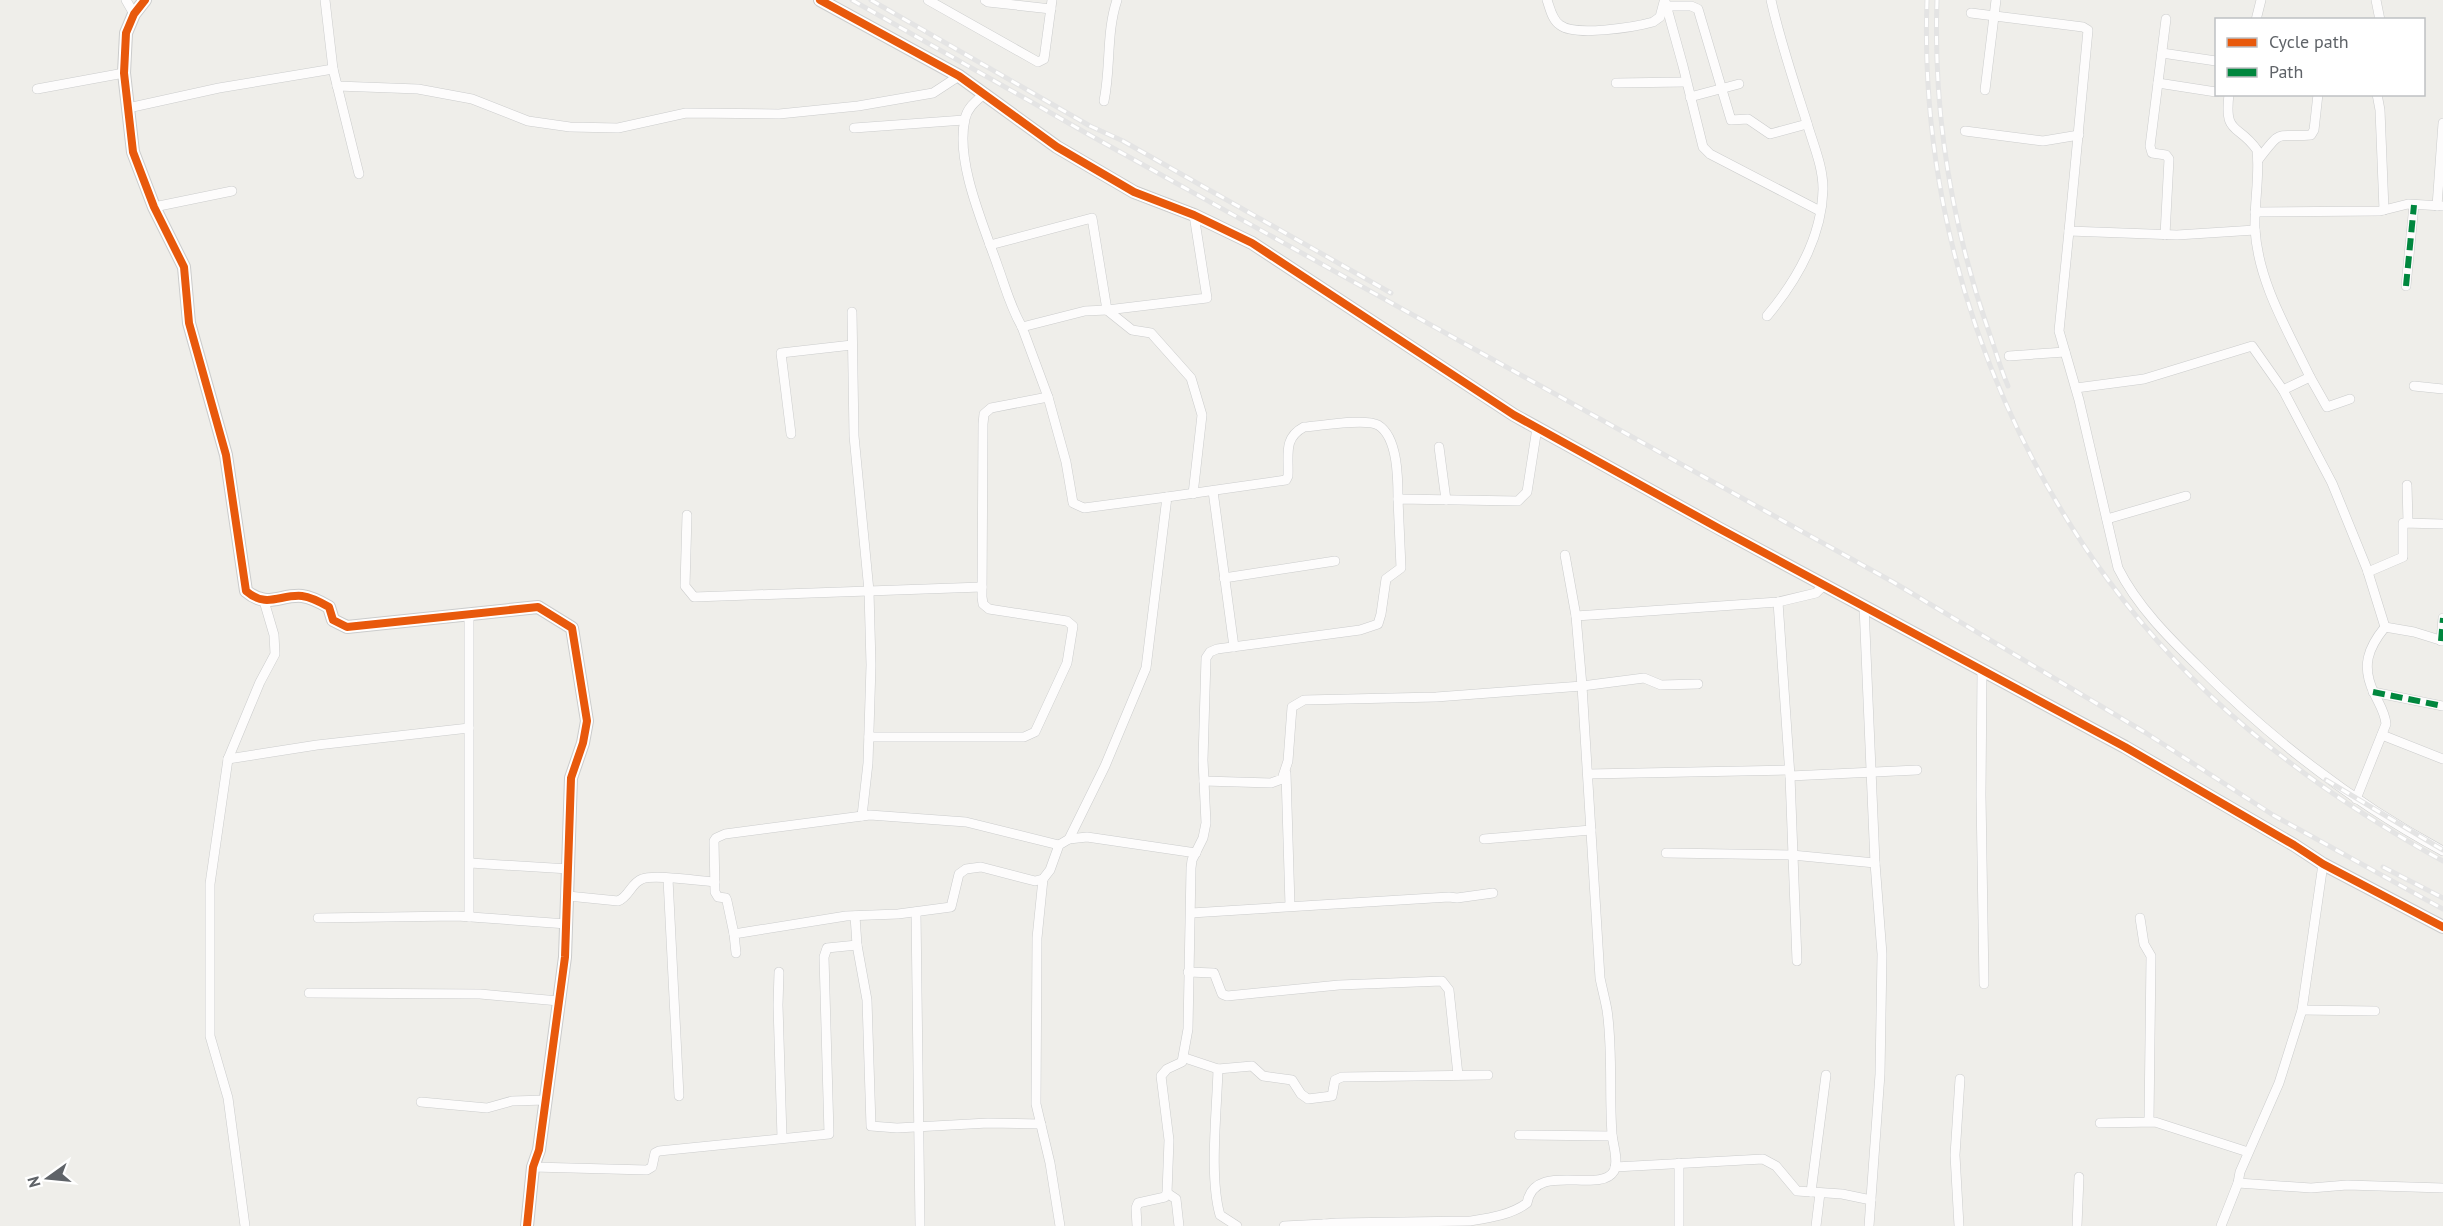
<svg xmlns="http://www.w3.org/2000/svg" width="2443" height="1226" viewBox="0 0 2443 1226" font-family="'PT Sans',sans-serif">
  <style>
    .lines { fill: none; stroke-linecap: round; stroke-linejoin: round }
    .minor-casing { stroke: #cbcccc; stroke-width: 10 }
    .tertiary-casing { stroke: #cbcccc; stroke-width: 14 }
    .minor { stroke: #fdfcfc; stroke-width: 9 }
    .tertiary { stroke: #fdfcfc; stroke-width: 12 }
    .rail-casing { stroke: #e4e4e4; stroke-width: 5 }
    .rail { stroke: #fff; stroke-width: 3; stroke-dasharray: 9; stroke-linecap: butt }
    .quiet { stroke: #00873e; stroke-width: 6; stroke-dasharray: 12 6; stroke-linecap: butt }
    .cycleway-casing { stroke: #fff; stroke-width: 11 }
    .cycleway { stroke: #e8590c; stroke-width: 8 }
  </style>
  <rect width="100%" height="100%" fill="#efeeea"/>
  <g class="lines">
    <g class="minor-casing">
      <g id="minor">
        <path d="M126,0l8,14"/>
        <path d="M325,0l8,69"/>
        <path d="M928,0l110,62 6,-3 8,-59"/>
        <path d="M985,0l3,2 63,7"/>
        <path d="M1547,0c3,8 5,20 13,25 15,12 75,2 93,-3l7,-5 4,-15"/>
        <path d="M2376,0l4,20"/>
        <path d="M1665,1l18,65 20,81 7,7 110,57"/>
        <path d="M1666,6h25l7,3 33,111 17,-1 22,15 37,-10"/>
        <path d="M1971,13l112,14 5,3 -19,201 108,4 78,-5"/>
        <path d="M2256,20l5,-20"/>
        <path d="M2162,53l54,8"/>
        <path d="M1616,83l70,-1"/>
        <path d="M2158,83l58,9"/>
        <path d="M337,86l81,3 54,10 56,22 42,6 48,1 68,-15 93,1 79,-8 75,-13 26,-17"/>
        <path d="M37,89l87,-16"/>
        <path d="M1985,90l11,-90"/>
        <path d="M984,94c-8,7 -17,14 -19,25 -10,43 19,107 33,148 8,22 12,39 24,60"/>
        <path d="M2229,94c-5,42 9,29 28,56 3,26 -3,53 -2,79 3,53 33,102 55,148l-27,13 49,93 35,86 18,58"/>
        <path d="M2377,94l3,16 4,100"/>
        <path d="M1690,97l49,-13"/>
        <path d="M1104,101c7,-34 2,-68 13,-101"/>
        <path d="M128,108l91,-20 114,-19 26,105"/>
        <path d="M854,128l110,-8"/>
        <path d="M1965,131l78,10 36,-6"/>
        <path d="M2258,160c25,-33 17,-22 53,-25l3,-5 4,-36"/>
        <path d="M2437,206l6,-83"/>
        <path d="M154,207l78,-16"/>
        <path d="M2255,212l125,-1 28,-7 35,2"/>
        <path d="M2069,231l-10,100 20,69 39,168c19,38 51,70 81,99 73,73 153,135 244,184"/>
        <path d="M2165,235l4,-76 -3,-4 -14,-2 -2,-7 16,-127"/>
        <path d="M990,245l102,-27 15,92 25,20 19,3 40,45 11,37 -9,79"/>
        <path d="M2406,286l8,-81"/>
        <path d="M852,312l2,124 15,155 2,74 -3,98 -6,53"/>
        <path d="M1767,316c30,-36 55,-79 56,-127 0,-23 -10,-45 -16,-66 -13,-41 -27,-82 -36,-123"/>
        <path d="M2009,356l56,-4"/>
        <path d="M2310,377l17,30 23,-8"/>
        <path d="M2414,386l29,3"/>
        <path d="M2076,388l68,-9 108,-33 31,44"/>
        <path d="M791,434l-10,-81 71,-8"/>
        <path d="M1439,447l7,53"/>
        <path d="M2407,485l1,37"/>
        <path d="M1213,491l21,156"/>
        <path d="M1167,497l-83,11 -11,-5 -7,-41 -18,-65 -26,-70 63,-16 22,-1 100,-12 -13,-83"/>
        <path d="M687,515l-2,71 9,11 288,-10"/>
        <path d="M2107,519l79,-23"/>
        <path d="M2368,572l35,-15v-34l40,1"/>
        <path d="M1224,578l111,-17"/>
        <path d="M1778,602l12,174 7,185"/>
        <path d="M1864,606l11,257 7,91 -2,120 -11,152"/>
        <path d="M469,614v303"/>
        <path d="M1576,616l202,-14 38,-9 8,-8"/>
        <path d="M2441,641l2,-23"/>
        <path d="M1982,670l-1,125 3,189"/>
        <path d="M2373,692l70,14"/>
        <path d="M2382,735l61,24"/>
        <path d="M869,737h155l11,-5 32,-69 6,-37 -6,-5 -78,-12 -6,-5 -1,-7 1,-173 1,-10 7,-6 57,-11"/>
        <path d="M228,759l32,-77 15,-28 -1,-19 -10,-34"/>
        <path d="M1286,773l4,133"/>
        <path d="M1588,774l201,-4"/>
        <path d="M1790,776l127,-6"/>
        <path d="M1204,781l67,2 11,-4 6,-18 4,-54 12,-7 132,-3 146,-11 62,-8 17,7 37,-1"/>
        <path d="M2356,799l30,-75c-1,-12 -7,-20 -12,-31 -13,-27 -6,-45 11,-66l29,5 29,9"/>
        <path d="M1069,839l36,-73 41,-98 21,-171 119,-17 2,-4c1,-21 -5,-38 16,-49 16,-1 61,-9 74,-2 20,12 20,54 20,74"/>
        <path d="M1484,839l107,-9"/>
        <path d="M1666,853l126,2 83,8"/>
        <path d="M470,863l99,6"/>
        <path d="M668,879l11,217"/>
        <path d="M1043,879l-6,59 -1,166 14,59 10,63"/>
        <path d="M568,896l50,5c11,-4 13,-18 24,-22 12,-5 57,2 73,3"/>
        <path d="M916,912l4,314"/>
        <path d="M1191,913l258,-16 8,1 36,-5"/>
        <path d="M855,916l2,29 10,55 4,126 26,2 91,-5 53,1"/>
        <path d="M318,918l139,-2 110,8"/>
        <path d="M2140,918l4,26 7,12 -2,165"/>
        <path d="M734,934l-7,-33 -1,-3 -8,-1 -3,-5 -1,-51 2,-3 9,-4 145,-19 96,7 93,23"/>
        <path d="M736,953l-2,-19 112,-18 52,-2 53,-7 8,-33 7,-5 15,-2 54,14 8,-2 7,-9 9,-25 10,-6 18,-2 109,16"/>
        <path d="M779,972l-1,33 4,133"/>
        <path d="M1188,972l26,1 8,21 5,2 112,-11 103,-4 7,9 9,85"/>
        <path d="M309,993l171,1 79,7"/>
        <path d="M2302,1010l73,1"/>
        <path d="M1185,1058l33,11 34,-3 11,10 29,4 9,14 7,5 24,-3 3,-16 7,-3 146,-2"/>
        <path d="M1218,1069c-1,41 -9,108 2,146l17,11"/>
        <path d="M421,1102l66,6 25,-7 34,-1"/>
        <path d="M2100,1123l55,-1 93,30"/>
        <path d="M1519,1135l93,1"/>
        <path d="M1679,1163v63"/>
        <path d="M533,1167l114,3 5,-3 3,-14 4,-2 170,-17 -5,-177 3,-9 30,-3"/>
        <path d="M1615,1167l148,-8 13,7 21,25 45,3 29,6"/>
        <path d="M2238,1183l73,5 36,-3 96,3"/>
        <path d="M1811,1192l15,-117"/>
        <path d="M1167,1193l9,6 3,27"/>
        <path d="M245,1226l-17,-128 -18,-62v-152l18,-125 89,-14 152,-17"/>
        <path d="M1137,1226l-1,-18 2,-5 27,-6 2,-4 2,-53 -8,-64 6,-7 15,-7 6,-33 3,-161 1,-8 11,-22 3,-15 -3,-63 3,-102 4,-6 7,-3 143,-19 18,-6 3,-10 5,-35 15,-11 -3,-69 120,2 9,-9 10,-64"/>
        <path d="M1284,1226l40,-2"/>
        <path d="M1324,1226v-2l13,-1 133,-2c19,-3 41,-6 57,-18 8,-43 73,-8 87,-32 5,-10 -1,-26 -2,-37 -3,-41 1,-84 -5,-124 -2,-11 -5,-22 -7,-32l-18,-292 -6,-70 -11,-61"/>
        <path d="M1816,1226l4,-33"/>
        <path d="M1959,1226l-4,-71 5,-76"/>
        <path d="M2077,1226l2,-49"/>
        <path d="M2221,1226l17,-43 2,-11 39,-89 23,-73 21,-146"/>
      </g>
    </g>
    <g class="tertiary-casing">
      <g id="tertiary">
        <path d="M145,0l-11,14 -8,19 -2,40 9,79 21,55 30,60 5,56 37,132 20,136c21,18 34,3 56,5 8,1 20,7 27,11l4,13 14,7 191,-20 34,21 15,93 -4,22 -12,35 -6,179 -26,193 -6,17 -6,59"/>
        <path d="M820,0l139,76 98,71 77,45 60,23 58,28 262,172 206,114 405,218 169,98 29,19 120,63"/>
      </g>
    </g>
    <use href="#minor" class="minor"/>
    <use href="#tertiary" class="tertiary"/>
    <g class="rail-casing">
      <g id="rail">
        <path d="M852,0l234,133 807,449 253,151 127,82 170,94"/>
        <path d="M871,0l219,126 33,15 268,152"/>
        <path d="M1927,0c-10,274 111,554 322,730 61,51 125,93 194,131"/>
        <path d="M1937,0c-4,115 15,227 53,335 6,17 11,35 18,51"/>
        <path d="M2326,780l117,70"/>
        <path d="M2383,867l60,31"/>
      </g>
    </g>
    <use href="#rail" class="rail"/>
    <g class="quiet">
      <path d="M2406,286l8,-81"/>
      <path d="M2441,641l2,-23"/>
      <path d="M2373,692l70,14"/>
    </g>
    <g class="cycleway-casing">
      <g id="cycleway">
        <path d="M145,0l-11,14 -8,19 -2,40 9,79 21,55 30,60 5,56 37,132 20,136c21,18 34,3 56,5 8,1 20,7 27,11l4,13 14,7 191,-20 34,21 15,93 -4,22 -12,35 -6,179 -26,193 -6,17 -6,59"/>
        <path d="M820,0l139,76 98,71 77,45 60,23 58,28 262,172 206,114 405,218 169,98 29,19 120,63"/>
      </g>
    </g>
    <use href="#cycleway" class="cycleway"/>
  </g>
  <rect x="2215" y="18" width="210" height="78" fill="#ffffff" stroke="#bfc1c3" stroke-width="1.5"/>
  <rect x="2227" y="38" width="30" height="9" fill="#e8590c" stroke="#bfc1c3" stroke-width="1.5"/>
  <text x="2269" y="48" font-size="18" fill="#5f6368">Cycle path</text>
  <rect x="2227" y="68" width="30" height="9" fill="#00873e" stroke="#bfc1c3" stroke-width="1.5"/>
  <text x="2269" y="78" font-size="18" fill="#5f6368">Path</text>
  <g transform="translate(48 1178) rotate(255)" stroke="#ffffff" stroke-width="4.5" paint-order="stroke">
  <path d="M0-4.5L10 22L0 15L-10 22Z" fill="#5f6368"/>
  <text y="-9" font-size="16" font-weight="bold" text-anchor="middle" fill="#5f6368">N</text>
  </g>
</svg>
